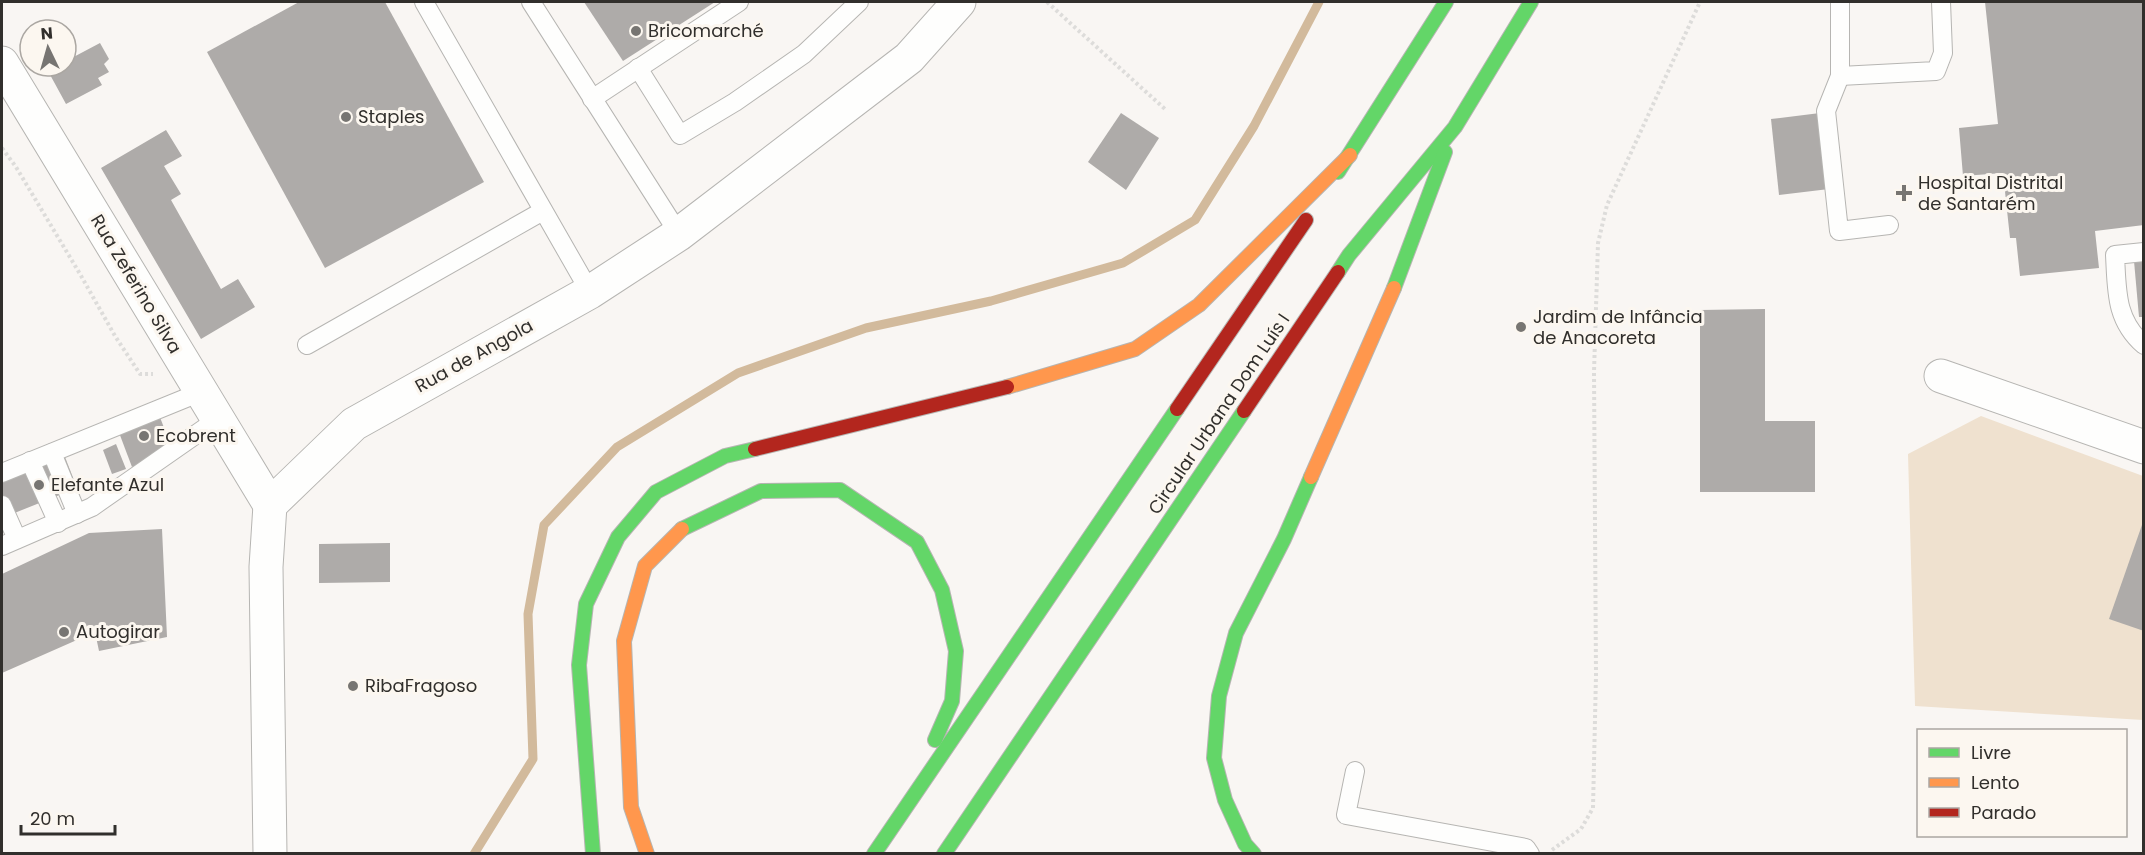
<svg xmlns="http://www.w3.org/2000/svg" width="2145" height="855" viewBox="0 0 2145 855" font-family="Poppins,sans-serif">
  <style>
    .green { fill: #efe1cf }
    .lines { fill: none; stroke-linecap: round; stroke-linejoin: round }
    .stream { stroke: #d2ba9c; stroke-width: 9 }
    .building { fill: #aeaba9 }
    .lane-casing { stroke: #b6b5b2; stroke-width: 20 }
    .street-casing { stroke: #b6b5b2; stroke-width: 35 }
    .fast-casing { stroke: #b6b5b2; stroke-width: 16 }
    .slow-casing { stroke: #b6b5b2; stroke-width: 16 }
    .jam-casing { stroke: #b6b5b2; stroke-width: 16 }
    .path { stroke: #dddcda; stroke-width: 4; stroke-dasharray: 3 3; stroke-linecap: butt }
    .lane { stroke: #fefefd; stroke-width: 18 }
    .street { stroke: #fefefd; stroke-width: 33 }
    .fast { stroke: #63d668; stroke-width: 14 }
    .slow { stroke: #ff974d; stroke-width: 14 }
    .jam { stroke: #b3261e; stroke-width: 14 }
    .poi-dot { fill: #777572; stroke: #fcf7f0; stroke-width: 2 }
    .labels { text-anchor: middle; stroke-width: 6; stroke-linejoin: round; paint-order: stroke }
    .poi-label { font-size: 18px; fill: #312f2c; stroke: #fcf7f0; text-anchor: start }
    .street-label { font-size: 18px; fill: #312f2c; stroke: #fcf7f0 }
  </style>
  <rect width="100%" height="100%" fill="#f9f6f3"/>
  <path class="green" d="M1981,416l162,60v244l-228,-14 -7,-252z"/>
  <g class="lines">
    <path class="stream" d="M474,854l59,-95 -5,-145 16,-89 73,-78 121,-74 128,-45 125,-27 132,-38 72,-43 59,-94 65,-124"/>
  </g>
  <g class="building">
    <path d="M299,2h86l99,180 -159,86 -118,-216z"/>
    <path d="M584,2h131l-92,59z"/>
    <path d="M1985,2h159v223l-49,6 4,37 -79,8 -4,-38h-6l-7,-65 -40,3 -4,-48 39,-4z"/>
    <path d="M100,43l9,16 -5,5 5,8 -11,6 4,7 -36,19 -18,-33 10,-5h8v-5z"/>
    <path d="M1121,113l38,25 -33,52 -38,-28z"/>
    <path d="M1820,113l9,76 -50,6 -8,-76z"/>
    <path d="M166,130l16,26 -18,10 17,28 -10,6 50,89 17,-10 17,28 -54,32 -100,-171z"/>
    <path d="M2144,260v57h-5l-5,-56z"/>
    <path d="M1765,309v112h50v71h-115v-182z"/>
    <path d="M156,407l17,44 -41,16 -17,-45z"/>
    <path d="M116,444l10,25 -14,5 -9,-24z"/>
    <path d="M65,457l12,31 -75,30v-35z"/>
    <path d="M2143,522h1v109l-35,-12z"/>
    <path d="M162,529l5,108 -68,14 -4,-19 -93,41v-99l87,-41z"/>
    <path d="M390,543v39l-71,1v-39z"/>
  </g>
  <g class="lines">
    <g class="lane-casing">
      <g id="lane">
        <path d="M424,2l166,290"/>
        <path d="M531,2l148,232"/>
        <path d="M1840,2v74l-14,35 13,120 50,-6"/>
        <path d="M638,68l42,67 55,-33 69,-48 55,-52"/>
        <path d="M1840,76l96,-5 7,-18 -2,-51"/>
        <path d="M592,99l147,-97"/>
        <path d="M2144,252l-29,3c2,35 0,65 29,90"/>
        <path d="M307,345l236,-134"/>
        <path d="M52,453l25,61"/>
        <path d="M30,461l28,62"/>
        <path d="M2,473l199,-81"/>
        <path d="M2,505l15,34"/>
        <path d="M2,546l90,-39 126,-88"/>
        <path d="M1355,771l-9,44 180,33 4,6"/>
      </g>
    </g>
    <g class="street-casing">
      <g id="street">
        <path d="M2,63l268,442"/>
        <path d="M1941,376l203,71"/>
        <path d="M270,854l-4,-287 4,-62 84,-81 236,-132 89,-58 230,-176 50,-56"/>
      </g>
    </g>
    <g class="fast-casing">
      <g id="fast">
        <path d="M1338,172l108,-170"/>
        <path d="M1338,272l11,-17 106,-128 76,-125"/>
        <path d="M1394,288l51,-136"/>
        <path d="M682,529l79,-38 79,-1 77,52 25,48 14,61 -4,50 -17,39"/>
        <path d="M593,854l-14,-189 7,-61 32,-67 38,-45 69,-36 30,-7"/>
        <path d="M874,854l303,-445"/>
        <path d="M944,854l300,-443"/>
        <path d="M1254,854l-9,-10 -20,-44 -11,-42 5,-62 17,-63 48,-94 27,-62"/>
      </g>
    </g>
    <g class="slow-casing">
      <g id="slow">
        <path d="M1007,387l128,-38 64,-44 151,-150"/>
        <path d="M1311,477l83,-189"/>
        <path d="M647,854l-16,-47 -7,-166 21,-75 37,-37"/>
      </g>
    </g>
    <g class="jam-casing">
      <g id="jam">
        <path d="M1177,409l129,-189"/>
        <path d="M1244,411l94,-139"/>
        <path d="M755,449l252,-62"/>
      </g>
    </g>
    <g class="path">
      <path d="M1047,2l119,108"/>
      <path d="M2,148l14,19 64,107 35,62 25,38h13"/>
      <path d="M1552,850l29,-21 12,-21 3,-133 -2,-303 4,-129 9,-38 93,-203"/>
    </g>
    <use href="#lane" class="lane"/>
    <use href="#street" class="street"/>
    <use href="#fast" class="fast"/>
    <use href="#slow" class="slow"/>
    <use href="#jam" class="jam"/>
  </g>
  <g class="poi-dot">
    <circle cx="636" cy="31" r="6"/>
    <circle cx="346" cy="117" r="6"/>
    <path d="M1901 184h6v6h6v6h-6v6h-6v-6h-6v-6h6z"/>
    <circle cx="1521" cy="327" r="6"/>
    <circle cx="144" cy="436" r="6"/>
    <circle cx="39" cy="485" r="6"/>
    <circle cx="64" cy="632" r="6"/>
    <circle cx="353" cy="686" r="6"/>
  </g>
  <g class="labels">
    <g class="poi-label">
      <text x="648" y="37">Bricomarché</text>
      <text x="358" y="123">Staples</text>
      <text x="1918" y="189">Hospital Distrital<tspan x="1918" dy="21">de Santarém</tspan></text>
      <text x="1533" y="323">Jardim de Infância<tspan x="1533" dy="21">de Anacoreta</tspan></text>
      <text x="156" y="442">Ecobrent</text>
      <text x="51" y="491">Elefante Azul</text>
      <text x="76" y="638">Autogirar</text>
      <text x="365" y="692">RibaFragoso</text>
    </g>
    <g class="street-label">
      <text transform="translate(136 284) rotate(59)" y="6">Rua Zeferino Silva</text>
      <text transform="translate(474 356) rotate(-29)" y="6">Rua de Angola</text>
      <text transform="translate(1219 414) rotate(-56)" y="6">Circular Urbana Dom Luís I</text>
    </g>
  </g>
  <rect width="2145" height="855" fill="none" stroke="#312f2c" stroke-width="6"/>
  <rect x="1917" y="729" width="210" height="108" fill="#fcf7f0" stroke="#aba7a2" stroke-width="1.5"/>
  <rect x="1929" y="748" width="30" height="9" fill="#63d668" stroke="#aba7a2" stroke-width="1.5"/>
  <text x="1971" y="759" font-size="18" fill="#312f2c">Livre</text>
  <rect x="1929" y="778" width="30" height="9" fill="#ff974d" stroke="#aba7a2" stroke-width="1.5"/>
  <text x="1971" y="789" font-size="18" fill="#312f2c">Lento</text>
  <rect x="1929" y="808" width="30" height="9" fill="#b3261e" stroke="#aba7a2" stroke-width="1.5"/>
  <text x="1971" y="819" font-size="18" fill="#312f2c">Parado</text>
  <g transform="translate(48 48) rotate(355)"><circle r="28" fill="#fcf7f0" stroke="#aba7a2" stroke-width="1.5"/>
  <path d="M0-4.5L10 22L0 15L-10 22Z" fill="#777572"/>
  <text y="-9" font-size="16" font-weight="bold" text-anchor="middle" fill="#312f2c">N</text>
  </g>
  <path d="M21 825v9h94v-9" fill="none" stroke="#312f2c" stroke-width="3"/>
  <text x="30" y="825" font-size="18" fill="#312f2c" stroke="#fcf7f0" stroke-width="4.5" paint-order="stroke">20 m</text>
</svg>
